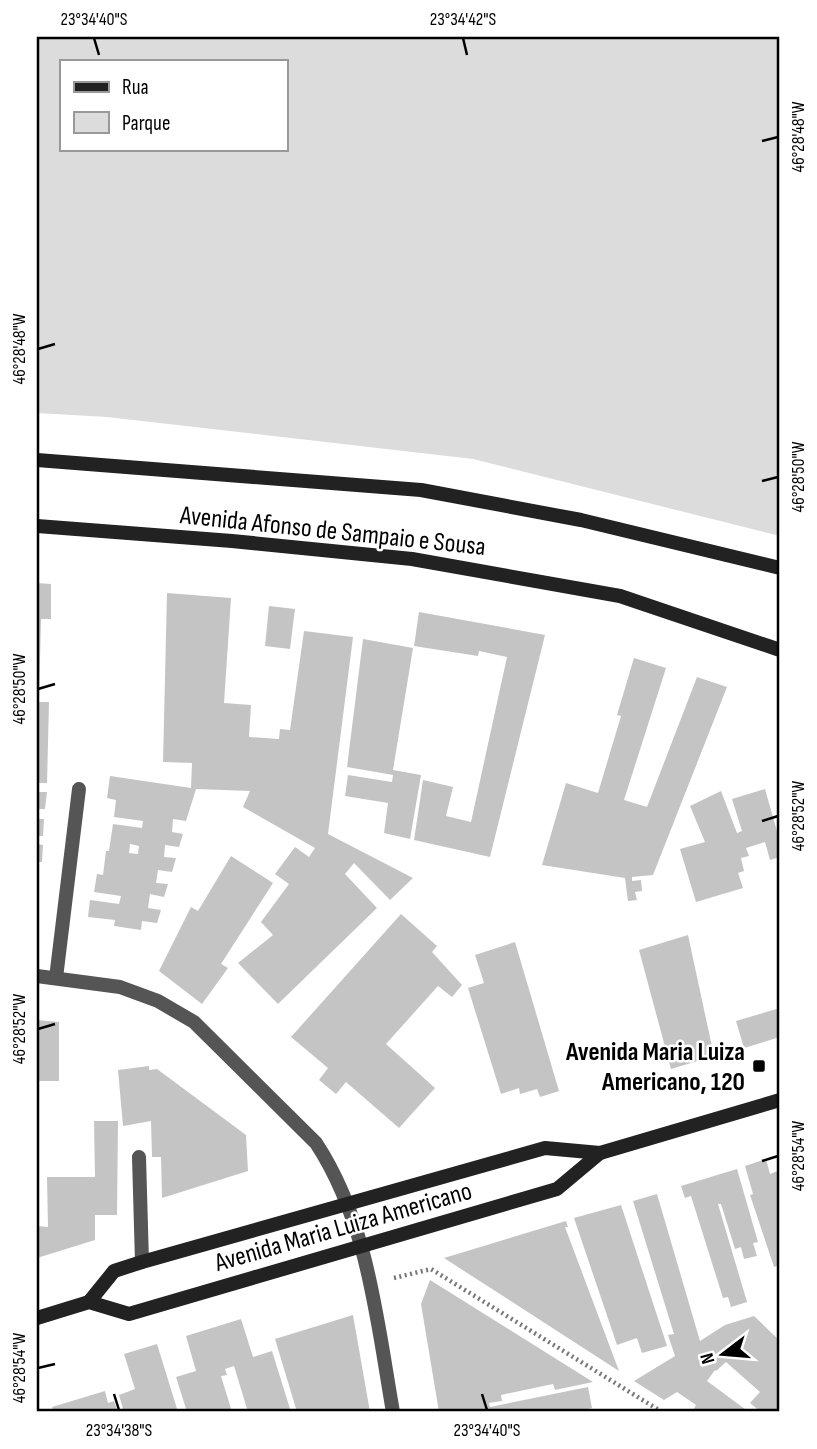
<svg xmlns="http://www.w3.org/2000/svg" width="817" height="1449" viewBox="0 0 817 1449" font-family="'Sofia Sans Condensed',sans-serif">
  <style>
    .green { fill: #dcdcdc; fill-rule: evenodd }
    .building { fill: #c4c4c4; fill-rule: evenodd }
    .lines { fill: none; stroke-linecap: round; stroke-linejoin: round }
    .path { stroke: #777; stroke-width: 4.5; stroke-dasharray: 2 3.5; stroke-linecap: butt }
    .lane { stroke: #555; stroke-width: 14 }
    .street { stroke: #555; stroke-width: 14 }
    .secondary { stroke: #222; stroke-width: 14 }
    .ticks { fill: none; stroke: #000; stroke-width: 2.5 }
    .poi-dot { fill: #000; stroke: #fff; stroke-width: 2.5 }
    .labels { text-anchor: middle; stroke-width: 5; stroke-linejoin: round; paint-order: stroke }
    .street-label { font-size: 26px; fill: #000; stroke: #fff }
    .poi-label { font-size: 26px; font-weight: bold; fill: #000; stroke: #fff; text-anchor: end }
    .neatline { fill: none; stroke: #000; stroke-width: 2.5 }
    .ticks-label { font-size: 18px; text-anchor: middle; fill: #000 }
  </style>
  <rect width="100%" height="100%" fill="#fff"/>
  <path class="green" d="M37,37h743v499l-307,-77 -366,-42 -70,-4zM61,61h224v88h-224z"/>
  <g class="building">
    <path d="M37,583l14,1v35h-10l-2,83h10l-2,81h-10z"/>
    <path d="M167,593l64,5 -7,105 27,2 -2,32 30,2 1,-10 10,1 14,-99 49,6 -25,197 85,44 -23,22 -36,-37 -9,11 32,34 -99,96 -40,-41 35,-28 -12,-13 28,-38 -14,-10 20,-27 14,10 6,-9 -72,-41 7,-16 -54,-2 -10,32 -13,-2 -1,13 11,2 -4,13 -14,-2 -1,12 12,1 -4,14 -14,-2 -2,13 12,1 -4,13 -14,-3 -2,14 13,2 -4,13 -15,-2 -1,9 -27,-4 1,-6 -27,-3 2,-17 29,4 2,-8 -27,-4 3,-18 6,1 3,-24h3l4,-27 29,4 1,-7 -29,-4 2,-17 -9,-2 3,-22 81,12 1,-25 -29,-1zM130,844l9,2 -1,8 -9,-1z"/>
    <path d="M269,606l26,3 -5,40 -25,-3z"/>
    <path d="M419,612l126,23 -55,222 -76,-17 9,-60 30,7 -7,29 25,6 36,-165 -28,-6 -1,5 -64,-10z"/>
    <path d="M363,639l50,9 -20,122 28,5 -11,64 -26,-6 4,-30 -43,-7 3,-21 44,7 1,-7 -46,-8z"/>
    <path d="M634,658l32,10 -42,132 23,7 50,-130 30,10 -74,188 -21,2v4l9,-1 1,11 -7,1 2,8 -9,1 -3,-23 -83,-13 24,-82 32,10 23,-77 -4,-1z"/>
    <path d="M765,789l15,53v15l-10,3 -5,-18 -19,6 3,8 -8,2 3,13 -6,2 5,15 -47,14 -16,-53 25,-7 -15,-36 31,-15 16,42 5,-2 -10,-32z"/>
    <path d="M37,792h10l-2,17h-8z"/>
    <path d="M37,819h7l-1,17h-6z"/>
    <path d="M37,844l6,1 -1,17h-5z"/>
    <path d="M231,856l42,27 -52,81 7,4 -26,36 -43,-33 32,-64 7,4z"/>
    <path d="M401,914l36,32 -5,6 30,33 -10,12 -14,-11 -52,58 49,44 -36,40 -53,-46 -10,12 -17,-14 9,-12 -37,-31z"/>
    <path d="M688,935l26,121 -43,13 -32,-119z"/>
    <path d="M515,942l44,149 -19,6 -3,-8 -17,5 -1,-6 -18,6 -33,-106 16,-5 -9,-28z"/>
    <path d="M780,1008v29l-36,11 -8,-27z"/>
    <path d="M37,1020l22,2v59h-22z"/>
    <path d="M149,1066v4l8,-1 89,66 2,36 -86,27 -1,-41h-9l-1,-36 -28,5 -5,-56z"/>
    <path d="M94,1121h24l-1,94h-22v25l-58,18v-32l11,1 -1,-50h48z"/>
    <path d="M766,1159l4,15 10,-4v95l-6,2 -24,-72 3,-1 -8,-28z"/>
    <path d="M737,1169l21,73 -5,1 4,13 -13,3 -3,-12 -6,2 -14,-45h-3l29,98 -16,5 -3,-10 -5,1 -32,-102 -6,2 -4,-12z"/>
    <path d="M657,1194l43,147 25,-16 29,-9 26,25v71l-4,-3 -3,3h-12l-11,-9 10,-11 -34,-30 -10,9 -1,-1 -8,11 42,31h-57l4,-7 -19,-13 -13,8 -30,-19 41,-25 -7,-21 6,-1 -41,-133z"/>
    <path d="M621,1205l46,141 -25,7 -5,-15 -20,7 -43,-127z"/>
    <path d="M566,1221l2,6h-3l54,144 -175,-113z"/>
    <path d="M430,1280l163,102 -38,8 -2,-6 -52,11 1,6 -13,2 1,4 98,-20 4,21 -15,4h-138l-18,-108z"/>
    <path d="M353,1315l17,97h-73l-22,-73z"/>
    <path d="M241,1319l12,38 19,-6 19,61h-43l-14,-46 -9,3 2,6 -6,1 11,36h-45l-11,-35 20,-6 -10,-35z"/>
    <path d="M157,1344l21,68h-54l-5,-17 16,-6 -11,-35z"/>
    <path d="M105,1391l3,12 6,-2 4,11h-64l-2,-5z"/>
  </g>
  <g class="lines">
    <path class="path" d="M394,1278l37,-9 231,143"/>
    <path class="lane" d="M139,1157l3,105"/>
    <g class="street">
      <path d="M37,976l83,11 38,14 36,21 122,121c52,79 61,178 77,269"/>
      <path d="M56,978l23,-189"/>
    </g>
    <g class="secondary">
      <path d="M37,460l384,30 160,30 199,48"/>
      <path d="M37,526l195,15 180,18 208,37 160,54"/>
      <path d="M89,1302l25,-31 28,-9 403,-114 55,5 180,-53"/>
      <path d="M37,1318l52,-16 40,12 428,-125 43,-36"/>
    </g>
  </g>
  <path class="ticks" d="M94,38l5,17M463,38l4,17M762,141l16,-4M38,349l17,-5M762,481l16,-4M38,689l17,-5M762,821l16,-5M38,1029l17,-5M762,1161l16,-5M38,1368l17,-4M114,1394l5,16M482,1394l5,16"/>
  <rect class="poi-dot" x="752" y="1059" width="14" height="14" rx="3.5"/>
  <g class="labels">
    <g class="street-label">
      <text transform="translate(333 530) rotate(6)" y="9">Avenida Afonso de Sampaio e Sousa</text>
      <text transform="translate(343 1226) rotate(-16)" y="9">Avenida Maria Luiza Americano</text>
    </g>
    <g class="poi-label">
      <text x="745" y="1060">Avenida Maria Luiza<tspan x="745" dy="30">Americano, 120</tspan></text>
    </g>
  </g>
  <rect width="817" height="1449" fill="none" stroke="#ffffff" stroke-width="77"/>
  <rect x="60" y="60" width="228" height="91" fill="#ffffff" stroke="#999999" stroke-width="2"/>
  <rect x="74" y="82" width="35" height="10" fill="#222222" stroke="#999999" stroke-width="2"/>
  <text x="122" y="94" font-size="21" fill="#000000">Rua</text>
  <rect x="74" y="112" width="35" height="21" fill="#dcdcdc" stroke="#999999" stroke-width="2"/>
  <text x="122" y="130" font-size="21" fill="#000000">Parque</text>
  <g transform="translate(723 1354) rotate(254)" stroke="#ffffff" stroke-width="5" paint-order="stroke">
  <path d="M0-5L12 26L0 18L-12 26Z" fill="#000000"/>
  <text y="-10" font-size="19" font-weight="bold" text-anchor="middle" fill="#000000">N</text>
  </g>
  <rect x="38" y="38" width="740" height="1372" class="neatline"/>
  <g class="ticks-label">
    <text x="94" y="25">23°34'40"S</text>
    <text x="463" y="25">23°34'42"S</text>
    <text transform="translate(798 137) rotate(-90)" y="6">46°28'48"W</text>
    <text transform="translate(19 349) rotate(-90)" y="6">46°28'48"W</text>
    <text transform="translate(798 477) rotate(-90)" y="6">46°28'50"W</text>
    <text transform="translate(19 689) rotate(-90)" y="6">46°28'50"W</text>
    <text transform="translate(798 816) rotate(-90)" y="6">46°28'52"W</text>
    <text transform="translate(19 1029) rotate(-90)" y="6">46°28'52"W</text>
    <text transform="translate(798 1156) rotate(-90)" y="6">46°28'54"W</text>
    <text transform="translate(19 1368) rotate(-90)" y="6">46°28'54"W</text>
    <text x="119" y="1436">23°34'38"S</text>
    <text x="487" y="1436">23°34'40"S</text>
  </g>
</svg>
